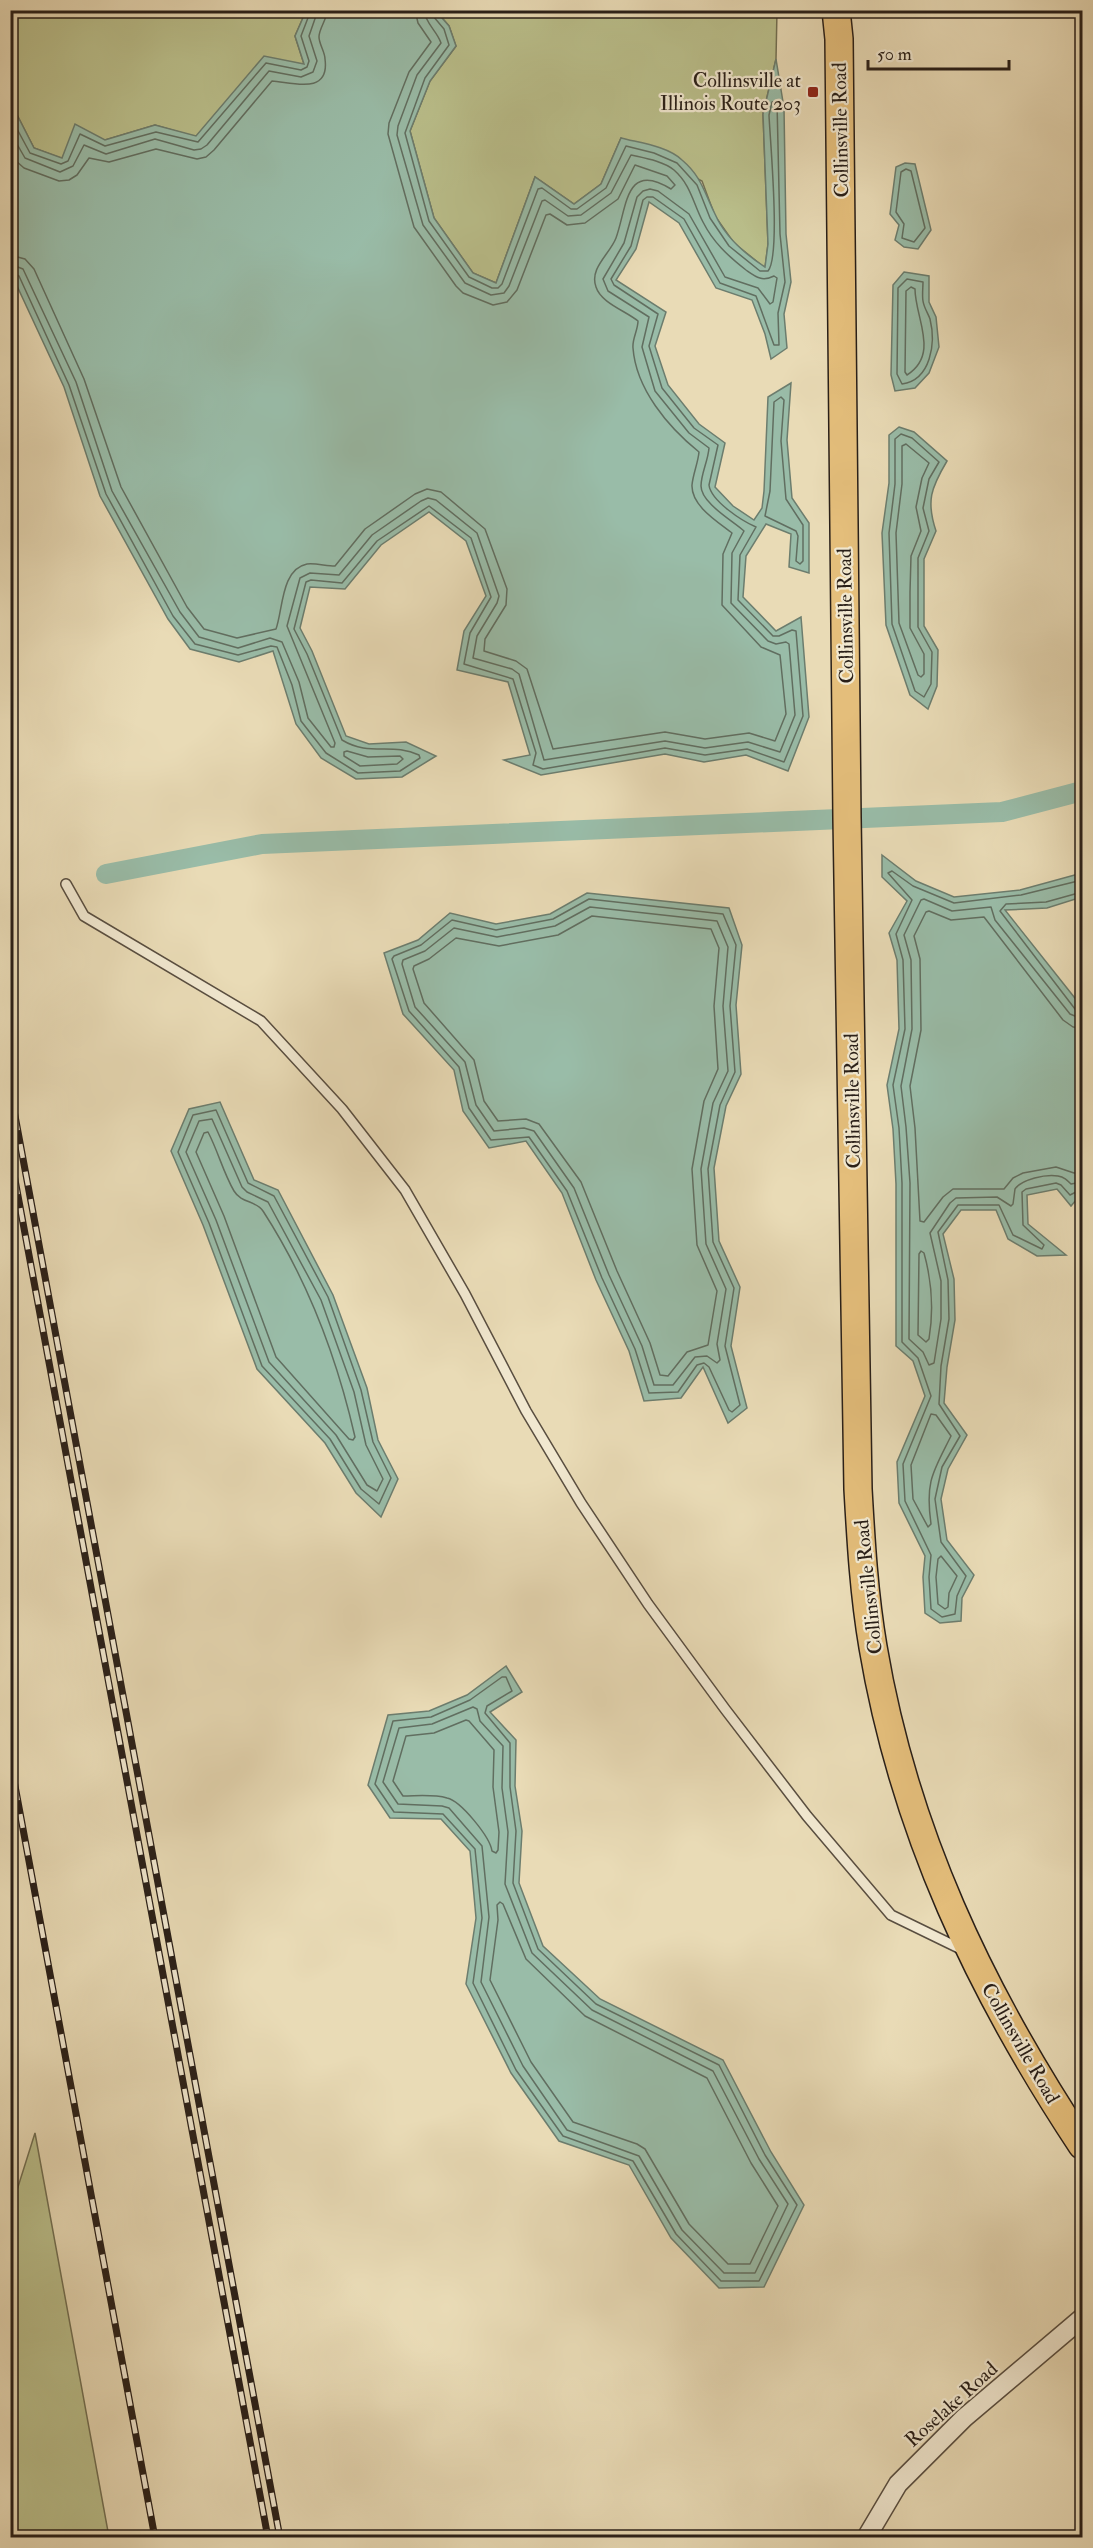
<svg xmlns="http://www.w3.org/2000/svg" width="1093" height="2548" viewBox="0 0 1093 2548" font-family="'IM FELL Double Pica',serif">
  <style>
    .green { fill: #babf8b; stroke: #726f52; stroke-width: 1.5 }
    .water { fill: #99bca8; stroke: #6c7d6e; stroke-width: 1.5 }
    .lines { fill: none; stroke-linecap: round; stroke-linejoin: round }
    .shore { stroke: #616e60; stroke-width: 1.5 }
    .canal { stroke: #99bca8; stroke-width: 20 }
    .service-casing { stroke: #594e40; stroke-width: 12 }
    .minor-casing { stroke: #594e40; stroke-width: 21 }
    .primary-casing { stroke: #291f18; stroke-width: 30 }
    .service { stroke: #f1e8d0; stroke-width: 9 }
    .minor { stroke: #f1e8d0; stroke-width: 18 }
    .primary { stroke: #e4be7b; stroke-width: 27 }
    .rail-casing { stroke: #291f18; stroke-width: 7 }
    .rail { stroke: #f1e8d0; stroke-width: 4.5; stroke-dasharray: 14; stroke-linecap: butt }
    .poi-dot { fill: #8f2418; stroke: #f1e8d0; stroke-width: 2 }
    .labels { text-anchor: middle; stroke-width: 4.5; stroke-linejoin: round; paint-order: stroke }
    .poi-label { font-size: 20px; fill: #291f18; stroke: #f1e8d0; text-anchor: end }
    .street-label { font-size: 20px; fill: #291f18; stroke: #f1e8d0 }
  </style>
  <rect width="100%" height="100%" fill="#e9dbb6"/>
  <filter id="stains"><feTurbulence type="fractalNoise" baseFrequency=".00333" numOctaves="4"/><feColorMatrix values="0 0 0 0 .2 0 0 0 0 .09 0 0 0 0 .02 0 0 0 .5 -.17"/></filter>
  <radialGradient id="worn" r=".72"><stop offset=".6" stop-color="#630" stop-opacity="0"/><stop offset="1" stop-color="#630" stop-opacity=".3"/></radialGradient>
  <g class="green">
    <path d="M10,11h296l-11,25 9,28 -80,40 -28,33 -41,-12 -50,15 -42,19 -29,-11 -23,-45z"/>
    <path d="M436,11h341l-1,48 -13,55 5,130 -3,24 -31,-25 -19,-27 -13,-35 -81,-43 -20,46 -27,20 -39,-27 -39,106 -23,-10 -39,-55 -24,-87 20,-50 26,-35 -7,-20z"/>
    <path d="M35,2133l74,404h-98v-328z"/>
  </g>
  <g class="water">
    <path d="M357,11h79l13,15 7,20 -26,35 -20,50 24,87 39,55 23,10 39,-106 39,27 27,-20 20,-46c19,5 46,8 61,22 20,17 22,32 33,54 10,23 30,40 50,53l3,-23 -5,-130 13,-55 8,49 2,126 5,48 -7,32 3,34 -16,11 -6,-25 -13,-34 -36,-12 -37,-65 -30,-21 -13,47 -20,31 50,32 -11,34 13,39 31,39 26,19 -10,44 18,19 21,14 8,-12 2,-17 4,-94 23,-14 -4,57 5,58 17,25v50l-20,-6 2,-33 -25,-10 -20,32 -3,41 33,34 25,-14 8,100 -21,54 -42,-16 -42,7 -39,-8 -124,21 -37,-15 26,-5 -22,-73 -51,-12 7,-39 22,-35 -20,-55 -37,-29 -48,33 -36,44 -35,-2 -10,41 12,23 34,85 23,8 37,-2 30,14 -34,21 -46,2 -35,-21 -25,-34 -23,-73 -34,11 -49,-13 -22,-30 -68,-123 -36,-109 -53,-114v-170l23,45 28,10 13,-34 30,16 50,-15 41,11 68,-80 40,8 -9,-28 11,-25c13,-1 41,3 51,0z"/>
    <path d="M905,163l10,1 16,66 -13,19 -14,-2 -9,-7 4,-15 -9,-11 6,-47z"/>
    <path d="M904,272l25,4v26l7,15 3,30 -10,26 -14,15 -20,3 -4,-16 2,-90z"/>
    <path d="M899,427l15,5 33,29c-16,27 -21,40 -11,70l-12,28v67l14,24 -1,36 -9,23 -18,-14 -24,-70 -4,-92 7,-50v-48z"/>
    <path d="M882,855l34,26 38,16 66,-7 62,-17v24l-35,11 -42,2 73,92 4,10v181l-11,13 -14,-17 -30,6 1,29 38,31 -29,1 -29,-17 -12,-29h-35l-18,24 11,45 1,41 -8,47 -3,36 23,32 -19,34 -7,30 6,41 27,35 -12,23 -1,23 -21,2 -15,-10 -2,-36 2,-21 -26,-53 -2,-41 28,-66 -12,-35 -17,-15v-162l-3,-55 -6,-44 12,-56 -2,-69 -8,-27 18,-32 -25,-24z"/>
    <path d="M587,893l142,15 13,37 -6,60 5,69 -15,32 -12,62 5,73 21,46 -9,59 16,62 -19,15 -25,-56 -22,31 -37,3 -15,-50 -33,-71 -34,-87 -36,-52 -37,7 -26,-37 -9,-41 -51,-56 -19,-61 34,-13 32,-27 46,11 54,-10z"/>
    <path d="M220,1102l34,78 24,10 55,105 34,93 11,52 20,39 -17,38 -25,-24 -31,-50 -68,-74 -54,-144 -32,-74 18,-42z"/>
    <path d="M506,1666l16,26 -32,20 26,28 -1,46 7,45 -3,52 24,63 57,53 123,61 48,92 33,53 -40,82 -45,1 -48,-50 -42,-73 -70,-24 -48,-68 -45,-89 10,-66 -6,-67 -29,-32 -51,-1 -22,-33 20,-70 41,-4 38,-16z"/>
  </g>
  <g class="lines">
    <g class="shore">
      <path d="M10,116l20,37 31,11 7,-3 12,-27 25,12 51,-14 42,10 68,-79 35,7 6,-3 2,-6 -8,-25 10,-26"/>
      <path d="M10,132l15,26 35,14 13,-6 11,-21 22,9 49,-15 39,11 7,-1 6,-4 62,-74 32,6 12,-5 4,-11 -8,-25 9,-26"/>
      <path d="M10,151l6,10 8,7 35,13 10,-1 8,-5 12,-17 20,4 47,-13 41,10 9,-2 8,-7 58,-69c19,1 58,15 53,-22 0,-7 -6,-15 -6,-22 0,-9 8,-17 8,-27"/>
      <path d="M906,169l5,2 14,57 -11,14 -12,-4 2,-14 -8,-12 5,-40z"/>
      <path d="M10,255l15,4 9,10 50,110 37,108 66,120 17,22 33,9 39,-9c7,-19 5,-60 31,-65 9,-1 19,2 28,2l30,-37 50,-35 12,-5 14,3 44,37 22,60 -1,16 -21,34 -1,12 32,10 11,8 26,80 112,-17 40,7 44,-6 26,8 11,-27 -6,-59 -19,-8 -39,-42 1,-51 9,-21c-14,-11 -41,-27 -40,-48 1,-11 6,-22 7,-33 -31,-25 -63,-63 -66,-104 -1,-9 5,-18 5,-27 -12,-10 -37,-18 -42,-34 -7,-19 14,-33 20,-49 11,-30 9,-78 55,-49l4,-4 -8,-9 -32,-11 -17,34 -33,24 -18,2 -17,-11 -4,1 -29,75 -10,12 -14,3 -30,-12 -7,-7 -42,-59 -26,-93 1,-11 20,-51 22,-30 -13,-19 -3,-13"/>
      <path d="M10,264l13,5 53,113 36,109 68,121 19,25 39,11 32,-10 12,4 17,40 9,36 23,29h3l1,-4 -48,-117 13,-48 10,-5 29,2 33,-40 49,-34 7,-3 8,2 41,33 22,63 -2,7 -20,33 -4,22 39,11 7,5 25,86 121,-19 40,7 43,-6 32,10 15,-37 -6,-71 -3,-2 -10,2 -8,-3 -37,-38 1,-50 12,-22c-11,-10 -43,-28 -43,-45 0,-12 7,-25 8,-38l-20,-15 -34,-42 -13,-44 7,-30 -41,-26 -5,-12 21,-36 13,-46 6,-6 7,-2 8,2 31,23 36,63 33,11 12,16 3,-2 4,-24 -3,-2c-12,6 -18,1 -28,-6 -18,-14 -33,-28 -43,-48 -10,-19 -12,-37 -29,-52 -11,-9 -30,-12 -43,-15l-20,38 -30,22 -13,1 -23,-16 -3,1 -33,85 -5,7 -13,2 -26,-12 -42,-58 -26,-90 1,-9 19,-51 24,-32c-4,-12 -16,-20 -17,-33"/>
      <path d="M10,272l9,4 50,109 37,109 67,122 22,28 43,11 33,-9 6,1 15,38 9,36 25,32 32,20 42,-2 20,-13 -1,-3c-27,-13 -49,2 -77,-15l-35,-86 -13,-25 12,-47 5,-2 31,3 35,-42 52,-35 42,32 20,59 -21,36 -6,31 49,15 23,74 -3,12 10,4 122,-21 40,7 42,-6 37,13 19,-46 -7,-85 -4,-1 -13,6h-6l-35,-36 2,-45 16,-28c-14,-6 -45,-26 -47,-42l9,-40 -24,-17 -32,-40 -13,-42 9,-32 -44,-29 -3,-6 20,-33 12,-46 4,-3h6l31,22 36,64 36,13 18,49h5l-1,-32 7,-31 -5,-48 -3,-132h-5l-3,13c1,25 12,141 -1,156h-8l-31,-25 -19,-28 -13,-33 -20,-22 -23,-10 -28,-7 -20,42 -29,21h-6l-29,-21 -4,1 -36,95 -4,4h-6l-23,-11 -40,-56 -24,-88 20,-55 24,-33 -5,-16 -11,-13 -1,-6"/>
      <path d="M907,279l16,3c0,6 -1,13 0,19 1,7 5,12 7,18 6,24 1,61 -28,65l-5,-10 1,-86z"/>
      <path d="M911,287l4,2c0,29 25,65 -8,86l-2,-3 1,-81z"/>
      <path d="M781,397l3,3 -3,41 5,58 17,26v36l-3,3 -4,-3 2,-25 -2,-5 -31,-15 5,-25 4,-89z"/>
      <path d="M901,434l11,4 27,24 -10,17 -6,29 6,23 -11,27v69l14,25 -1,32 -7,13 -9,-6 -23,-67 -3,-91 6,-49v-45z"/>
      <path d="M906,444l23,19 -7,15 -6,29 5,24 -10,25 -1,36v36l14,26v20l-3,3 -3,-2 -19,-52 -3,-90 6,-49v-38z"/>
      <path d="M347,751l21,6 32,-1 3,3 -6,5 -37,2 -16,-10v-4z"/>
      <path d="M1082,880l-61,15 -67,8 -41,-17 -21,-15 -4,2 24,27 -16,34 7,26 2,69 -12,56 6,43 3,55v159l16,16 13,38 -28,68 2,37 26,54 -2,22 2,32 11,8 13,-3 2,-18 9,-20 -25,-34 -6,-43 7,-32 18,-31 -21,-32 2,-38 8,-47 -1,-39 -10,-48 20,-27h41l14,30 29,14 2,-4 -21,-20 -1,-33 4,-3 30,-6 5,2 9,10 12,-6"/>
      <path d="M1082,892l-36,10 -40,2 -6,7 75,98 7,3"/>
      <path d="M589,899l134,15 13,31 -6,61 5,66 -15,33 -12,64 5,73 21,46 -9,58 15,59 -8,7 -3,-2 -20,-43 -5,-4 -7,2 -19,27 -29,1 -14,-44 -33,-71 -35,-87 -38,-54 -38,3 -22,-32 -10,-41 -50,-56 -17,-52 2,-3 27,-11 31,-25 44,10 57,-11z"/>
      <path d="M590,907l127,14 11,26 -5,59 5,65 -15,32 -12,66 5,75 20,45 -9,55 3,16 -3,3 -10,-7 -12,1 -22,28h-19l-12,-39 -33,-71 -35,-87 -40,-57 -10,-3 -30,3 -18,-26 -11,-43 -50,-55 -13,-43 1,-4 22,-9 29,-23 43,9 58,-11z"/>
      <path d="M592,916l119,13 8,19 -5,58 4,63 -14,32 -12,68 5,76 20,46 -9,54 -21,7 -19,24 -8,-1 -10,-32 -33,-72 -36,-89 -42,-58 -13,-5 -28,2 -14,-20 -10,-41 -50,-57 -11,-34 1,-3 15,-7 27,-21 43,8 59,-11z"/>
      <path d="M1082,1019l-12,-5 -75,-94 -4,-13 -39,4 -28,-12 -3,1 -17,35 7,25 1,69 -11,57 5,41 4,56 -1,156 14,13 6,13 5,-2 7,-44v-38l-11,-48 20,-30 6,-5 41,-1 14,9 2,-2 2,-15c7,-10 31,-15 43,-13 6,1 9,4 13,8l11,-2"/>
      <path d="M1082,1028l-9,-1 -10,-7 -79,-103 -33,3 -22,-9 -3,1 -12,24 6,23 1,71 -11,56 5,42 5,93 4,1 19,-25 10,-8h51l9,-11 10,-5 33,-6 18,6h8"/>
      <path d="M216,1110l32,73 26,13 54,101 33,93 12,52 18,36 -12,26 -18,-15 -31,-50 -68,-73 -53,-143 -31,-71 15,-37z"/>
      <path d="M212,1119l30,68 5,5 21,10 53,98 33,92 12,53 17,34 -6,12 -10,-6 -31,-50 -67,-73 -53,-142 -30,-68 13,-31z"/>
      <path d="M208,1132c10,19 15,40 26,59 7,12 23,10 29,20 44,68 74,147 92,226l-2,3 -4,-1 -73,-82 -52,-141 -28,-64 8,-19z"/>
      <path d="M921,1251l3,2c8,29 10,56 5,86l-3,3 -8,-7 1,-81z"/>
      <path d="M931,1414l5,1 15,21c-18,36 -26,45 -20,88l-3,3 -15,-28 -2,-34z"/>
      <path d="M941,1556l16,20 -8,17 -1,14 -3,2 -7,-5 -2,-27 2,-18z"/>
      <path d="M502,1677h4l6,14 -25,15 -2,7 25,30v44l6,44 -3,52 25,66 58,55 123,61 46,90 32,50 -38,76h-38l-45,-47 -43,-73 -70,-25 -47,-66 -43,-87 9,-65 -7,-69 -32,-35 -49,-2 -19,-28 18,-63 38,-4 39,-17z"/>
      <path d="M473,1707l4,2 3,12 23,25 -1,42 6,44 -3,52 27,69 60,57 121,61 46,88 29,45 -33,69h-31l-42,-43 -43,-74 -72,-26 -44,-64 -42,-84 8,-65 -7,-71 -33,-38 -7,-2 -44,-2 -15,-22 16,-54 33,-4z"/>
      <path d="M466,1720l3,1 25,29 -1,37 6,45 -1,18 -2,3 -4,-2c-2,-14 -31,-50 -45,-53 -14,-4 -30,-2 -44,-2l-10,-15 13,-45 28,-3z"/>
      <path d="M500,1902l3,2 23,55 59,57 122,62 44,85 27,43 -28,58h-22l-39,-40 -44,-75 -8,-5 -64,-22 -42,-60 -41,-82 8,-60 -1,-15z"/>
    </g>
    <path class="canal" d="M106,874l156,-30 740,-32 80,-21"/>
    <g class="service-casing">
      <path id="service" d="M66,884l18,32 177,105 81,88 63,81 60,104 61,117 55,92 67,101 77,105 82,107 84,99 72,35"/>
    </g>
    <g class="minor-casing">
      <path id="minor" d="M866,2538l32,-54 66,-66 118,-100"/>
    </g>
    <g class="primary-casing">
      <path id="primary" d="M836,10l3,29 8,779 11,671c3,53 6,105 15,158 31,184 107,344 209,498"/>
    </g>
    <use href="#service" class="service"/>
    <use href="#minor" class="minor"/>
    <use href="#primary" class="primary"/>
    <g class="rail-casing">
      <g id="rail">
        <path d="M10,1089l270,1449"/>
        <path d="M10,1153l258,1385"/>
        <path d="M10,1759l145,779"/>
      </g>
    </g>
    <use href="#rail" class="rail"/>
  </g>
  <rect class="poi-dot" x="807" y="86" width="12" height="12" rx="3"/>
  <g class="labels">
    <g class="poi-label">
      <text x="801" y="87">Collinsville at<tspan x="801" dy="23">Illinois Route 203</tspan></text>
    </g>
    <g class="street-label">
      <text transform="translate(840 130) rotate(-91)" y="7">Collinsville Road</text>
      <text transform="translate(845 616) rotate(-91)" y="7">Collinsville Road</text>
      <text transform="translate(852 1101) rotate(-91)" y="7">Collinsville Road</text>
      <text transform="translate(868 1587) rotate(-96)" y="7">Collinsville Road</text>
      <text transform="translate(1021 2043) rotate(60)" y="7">Collinsville Road</text>
      <text transform="translate(951 2404) rotate(-42)" y="7">Roselake Road</text>
    </g>
  </g>
  <rect width="1093" height="2548" fill="none" stroke="#e9dbb6" stroke-width="36"/>
  <rect x="12" y="12" width="1069" height="2524" fill="none" stroke="#291f18" stroke-width="3"/>
  <rect x="18" y="18" width="1057" height="2512" fill="none" stroke="#291f18" stroke-width="1.5"/>
  <path d="M868 60v9h141v-9" fill="none" stroke="#291f18" stroke-width="3"/>
  <text x="877" y="60" font-size="18" fill="#291f18" stroke="#f1e8d0" stroke-width="4.5" paint-order="stroke">50 m</text>
  <rect width="100%" height="100%" filter="url(#stains)"/>
  <rect width="100%" height="100%" fill="url(#worn)"/>
</svg>
